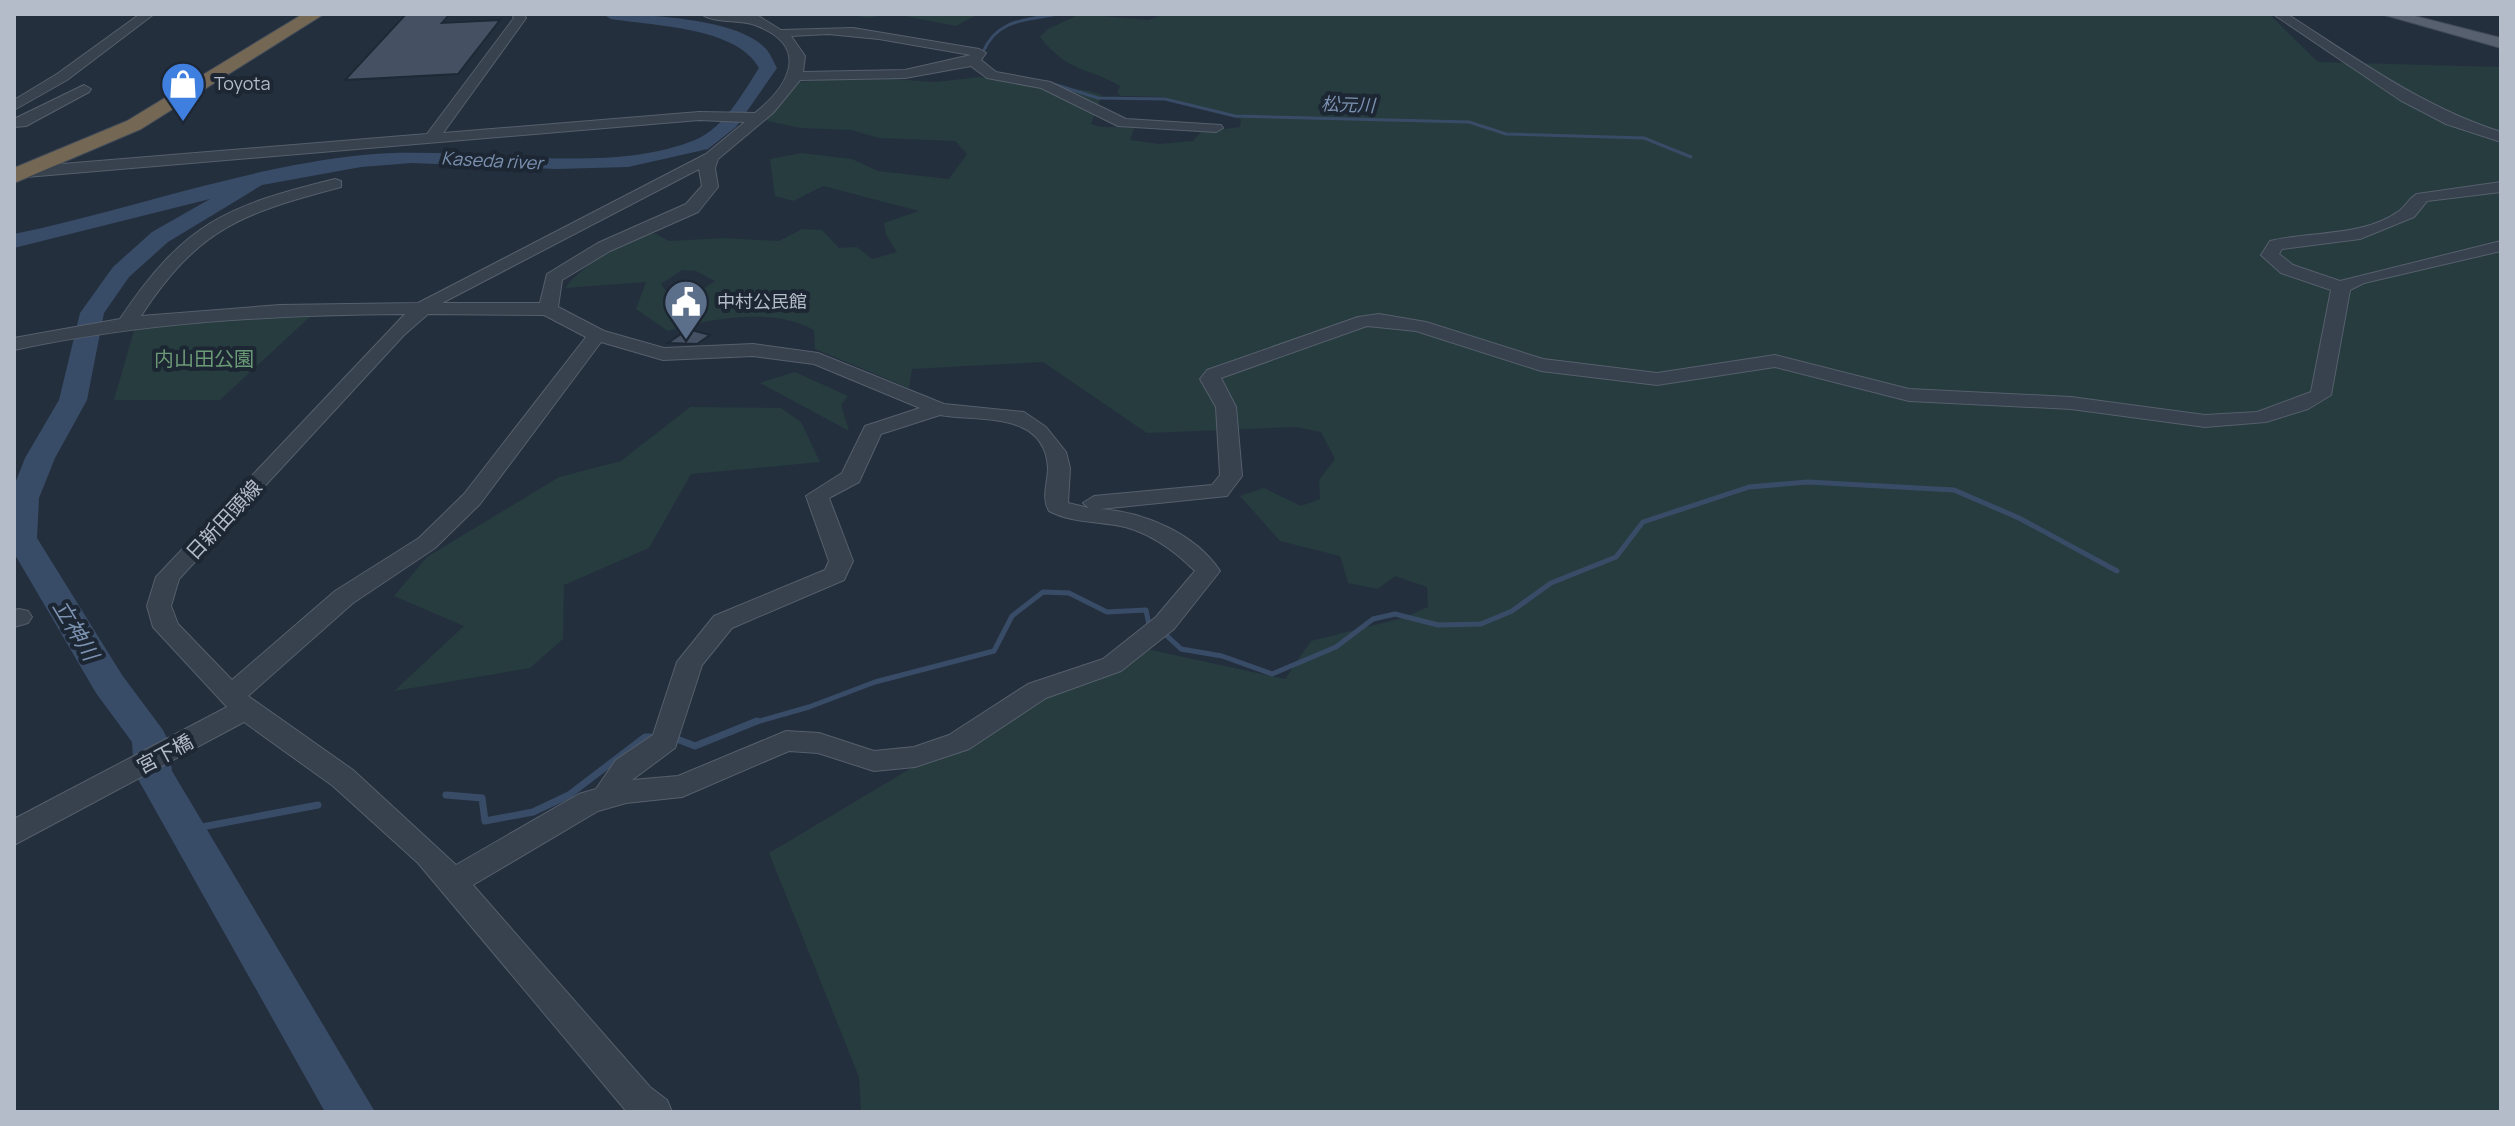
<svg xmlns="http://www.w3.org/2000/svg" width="2515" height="1126" viewBox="0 0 2515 1126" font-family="Manrope,'Noto Sans JP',sans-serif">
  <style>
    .green { fill: #263c3f; fill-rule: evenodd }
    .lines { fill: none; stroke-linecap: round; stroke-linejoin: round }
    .stream-far2 { stroke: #394c67; stroke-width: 3 }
    .stream-far1 { stroke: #394c67; stroke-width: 5 }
    .stream { stroke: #394c67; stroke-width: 7 }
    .river { fill: #394c67; fill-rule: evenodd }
    .building { fill: #455162; stroke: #1f2835; stroke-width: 2 }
    .minor-casing { stroke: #565f6c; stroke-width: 2 }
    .major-casing { stroke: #414a57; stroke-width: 2 }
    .highway-casing { stroke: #434c59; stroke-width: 2 }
    .minor { fill: #38414e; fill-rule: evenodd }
    .major { fill: #56606e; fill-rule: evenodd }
    .highway { fill: #746855; fill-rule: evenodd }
    .labels { text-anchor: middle; stroke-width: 8; stroke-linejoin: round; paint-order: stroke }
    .far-poi-label { font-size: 18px; fill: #b4bcc9; stroke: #1d2633; text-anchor: start }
    .far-water-label { font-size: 18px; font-style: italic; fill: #7c92b1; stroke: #1d2633 }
    .park-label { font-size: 20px; fill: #6b9a76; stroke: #1d2633 }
    .street-label { font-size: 20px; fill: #b4bcc9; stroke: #1d2633 }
    .water-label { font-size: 22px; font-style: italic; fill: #7c92b1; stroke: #1d2633 }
  </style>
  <rect width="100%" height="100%" fill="#242f3e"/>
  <g class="green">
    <path d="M849,14h129l-22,12 -62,-12 -28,4z"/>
    <path d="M1080,14l68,6 18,-6h1103l49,48 183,5v1045h-1640l-2,-35 -90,-224 196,-117 173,-89 147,32 26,-38 92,-23 25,-11 -1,-20 -32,-11 -17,13 -30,-6 -8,-27 -60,-15 -40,-45 24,-8 37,18 19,-7 -1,-19 16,-21 -14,-27 -25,-5 -149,6 -104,-71 -131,7 -3,19 -94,-39 -1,-19c-42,-23 -102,-12 -146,1l-32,-22 10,-27 -81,6c22,-28 55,-42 87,-56l17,9 55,-3 55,3 23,-12 20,1 17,18 18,-1 15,12 25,-7 -11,-17 -2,-12 35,-12 -96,-25 -30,15 -18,-5 -5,-37 31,-6 51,6 26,12 71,8 18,-25 -12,-13 -76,-3 -28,-8 -51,-2 -32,-7 -3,-4 32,-35 68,-5 70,5 45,-5 109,14 13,4 -11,29c14,6 27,1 43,4l-4,12 29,4 34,-3 8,-9 39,-5 1,-8 -78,-22 -42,-1 -4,-3 3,-7c-35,-20 -50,-12 -80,-49l8,-8zM682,270l14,1 19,10 -23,15 -22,1 -9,-13z"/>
    <path d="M311,316l-91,84h-106l21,-73 113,-10z"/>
    <path d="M795,372l53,24 -7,9 8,26 -89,-48z"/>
    <path d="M690,407l91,1 20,14 19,40 -129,12 -42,74 -85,37 -1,54 -33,29 -136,23 70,-65 -70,-30 33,-39 132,-80 62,-16z"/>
  </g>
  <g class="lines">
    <g class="stream-far2">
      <path d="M983,52c14,-33 43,-32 75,-38"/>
      <path d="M1047,82l51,16 67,1 70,17 234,6 37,12 138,4 47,19"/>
    </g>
    <g class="stream-far1">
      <path d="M1164,633l17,16 41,7 50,18 64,-27 37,-28 22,-5 43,11 43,-1 31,-13 39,-28 65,-26 27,-35 106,-35 59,-5 146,8 65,28 98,53"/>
      <path d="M753,723l56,-16 66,-25 119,-31 18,-35 31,-24 26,1 38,19 39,-2 3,15"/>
    </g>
    <g class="stream">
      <path d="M674,738l21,8 62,-25"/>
      <path d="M446,795l36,3 3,23 48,-9 36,-17 76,-58h5"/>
      <path d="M186,830l132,-25"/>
    </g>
    <path class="river" d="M603,14c39,0 133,4 161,33 6,5 9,14 13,21l-41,59 -28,22 -80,18 -72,2 -144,-6 -51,4 -99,18 -94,57 -39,35 -25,36 -17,87 -32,58 -16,40 -2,40 85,137 41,55 5,10 4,31 203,341h-50l-191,-340 -2,-30 -36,-49 -82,-140v-67l11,-28 34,-58 21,-87 33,-46 39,-35 58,-33 -196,49v-14c116,-24 231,-67 349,-79 102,-11 239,23 332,-15 29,-12 48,-47 64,-72 -22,-41 -105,-42 -148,-49z"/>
  </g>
  <g class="building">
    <path d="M406,14h44l-8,9 58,-3 -42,54 -113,6z"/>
    <path d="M688,329l22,6 -13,9 -29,-1z"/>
  </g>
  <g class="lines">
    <g class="minor-casing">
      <g id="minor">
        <path d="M140,14h14l-87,66 -53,30v-10l43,-26z"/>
        <path d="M512,14h12l2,4 -83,115 256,-21 56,1c35,-28 56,-67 0,-88 -16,-6 -40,-1 -54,-11h54l26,16 72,-2 126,21 7,4 -5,7 15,12 54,10 76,37 95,6 2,3 -7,4 -98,-6 -77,-38 -54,-10 -16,-12 -66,12 -105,2 -27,33 -55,46 -3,9 3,19 -20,25 -88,39 -48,29 -4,27 46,24 60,17 89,-4 65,9 126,51 80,8 22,15 20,25 4,16 -2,35 21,5 -6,-5 11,-7 118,-11 8,-10 -4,-68 -16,-28 7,-9 151,-53 21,-3 47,8 117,37 114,14 118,-18 134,34 162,8 134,18 52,-3 54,-20 20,-102 -50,-17 -20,-18 9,-14c42,-10 93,-4 129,-30 7,-5 10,-13 18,-17l84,-12v10l-74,9 -13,16 -54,22 -78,10 -3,5 14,11 47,16 161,-40v10l-137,32 -14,7 -19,105 -23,14 -42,13 -61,5 -134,-18 -162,-8 -134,-34 -118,18 -116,-14 -125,-40 -49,-5 -146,52 15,29 6,69 -15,20 -127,13c44,3 95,24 120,62l-46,58 -53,42 -75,27 -77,51 -54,18 -41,4 -56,-18 -29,-2 -107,46 -56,6 -28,8 -125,74 177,202 17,13 5,12h-45l-209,-249 -85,-77 -89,-64 -230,123v-26l213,-112 -74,-80 -6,-21 9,-29 249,-263c-132,1 -261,8 -391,36v-12l106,-19c64,-96 106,-113 215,-140l6,2v6c-98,26 -143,41 -200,129l139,-11 138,-2 288,-149 39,-32 -46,-2 -685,58v-10l413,-34 87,-116zM828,34l51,5 92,16 -66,15 -102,2 2,-16 -14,-20zM699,169l3,17 -16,18 -88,39 -51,31 -7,29h-98zM428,314l116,1 42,22 -122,157 -45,44 -84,53 -103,89 -54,-56 -7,-18 8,-27 225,-244zM601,342l62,18 90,-4 61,8 106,44 -55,18 -23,47 -36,23 23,65 -4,9 -111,46 -37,46 -24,73 -37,25 -20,29 -17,5 -123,71 -103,-95 -105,-74 105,-93 82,-55 45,-44zM940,415c38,7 105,-5 108,53 0,14 -7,30 1,43 21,11 43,10 66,14 30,4 59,25 80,46l-39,46 -53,42 -75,25 -79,51 -35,12 -40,4 -55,-18 -33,-2 -108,45 -46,4 43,-32 27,-83 30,-37 112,-48 9,-19 -24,-63 30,-16 22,-48z"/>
        <path d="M2273,14h14c70,45 135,93 214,118v10l-55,-18 -46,-24z"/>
        <path d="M84,85l7,4 -2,3 -63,34 -12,1v-8z"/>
        <path d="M19,609l9,2 4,6 -4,6 -14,4v-17z"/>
      </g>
    </g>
    <g class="major-casing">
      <path id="major" d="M2381,14h26l94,24v10z"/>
    </g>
    <g class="highway-casing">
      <path id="highway" d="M303,14h21l-183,115 -127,54v-15l113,-47z"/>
    </g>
    <use href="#minor" class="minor"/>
    <use href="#major" class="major"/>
    <use href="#highway" class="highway"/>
  </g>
  <defs>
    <g id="shop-pin" transform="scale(2.3)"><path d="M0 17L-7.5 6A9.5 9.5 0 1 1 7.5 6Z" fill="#3f7fe0" stroke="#1d2633"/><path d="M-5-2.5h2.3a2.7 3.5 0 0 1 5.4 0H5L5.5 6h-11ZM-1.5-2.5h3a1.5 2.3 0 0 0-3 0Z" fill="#fff"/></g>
    <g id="civic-pin" transform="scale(2.3)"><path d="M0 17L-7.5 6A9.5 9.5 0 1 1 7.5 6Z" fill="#5c6f8a" stroke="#1d2633"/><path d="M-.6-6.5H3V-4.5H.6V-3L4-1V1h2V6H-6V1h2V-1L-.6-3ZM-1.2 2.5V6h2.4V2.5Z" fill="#fff"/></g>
  </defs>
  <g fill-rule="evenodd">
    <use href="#shop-pin" x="183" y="84"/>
    <use href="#civic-pin" x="686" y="302"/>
  </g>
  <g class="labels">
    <g class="far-poi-label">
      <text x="214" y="90">Toyota</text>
      <text x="717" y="308">中村公民館</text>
    </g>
    <g class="far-water-label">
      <text transform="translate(1348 105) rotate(2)" y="6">松元川</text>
      <text transform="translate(492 161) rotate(3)" y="6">Kaseda river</text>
    </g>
    <g class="park-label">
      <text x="204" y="366">内山田公園</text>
    </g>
    <g class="street-label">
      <text transform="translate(224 520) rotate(-47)" y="7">日新田頭線</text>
      <text transform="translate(165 754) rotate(-28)" y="7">宮下橋</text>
    </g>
    <g class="water-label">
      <text transform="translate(76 630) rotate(59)" y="8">立神川</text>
    </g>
  </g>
  <rect width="2515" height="1126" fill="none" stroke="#b4bcc9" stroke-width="32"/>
</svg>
